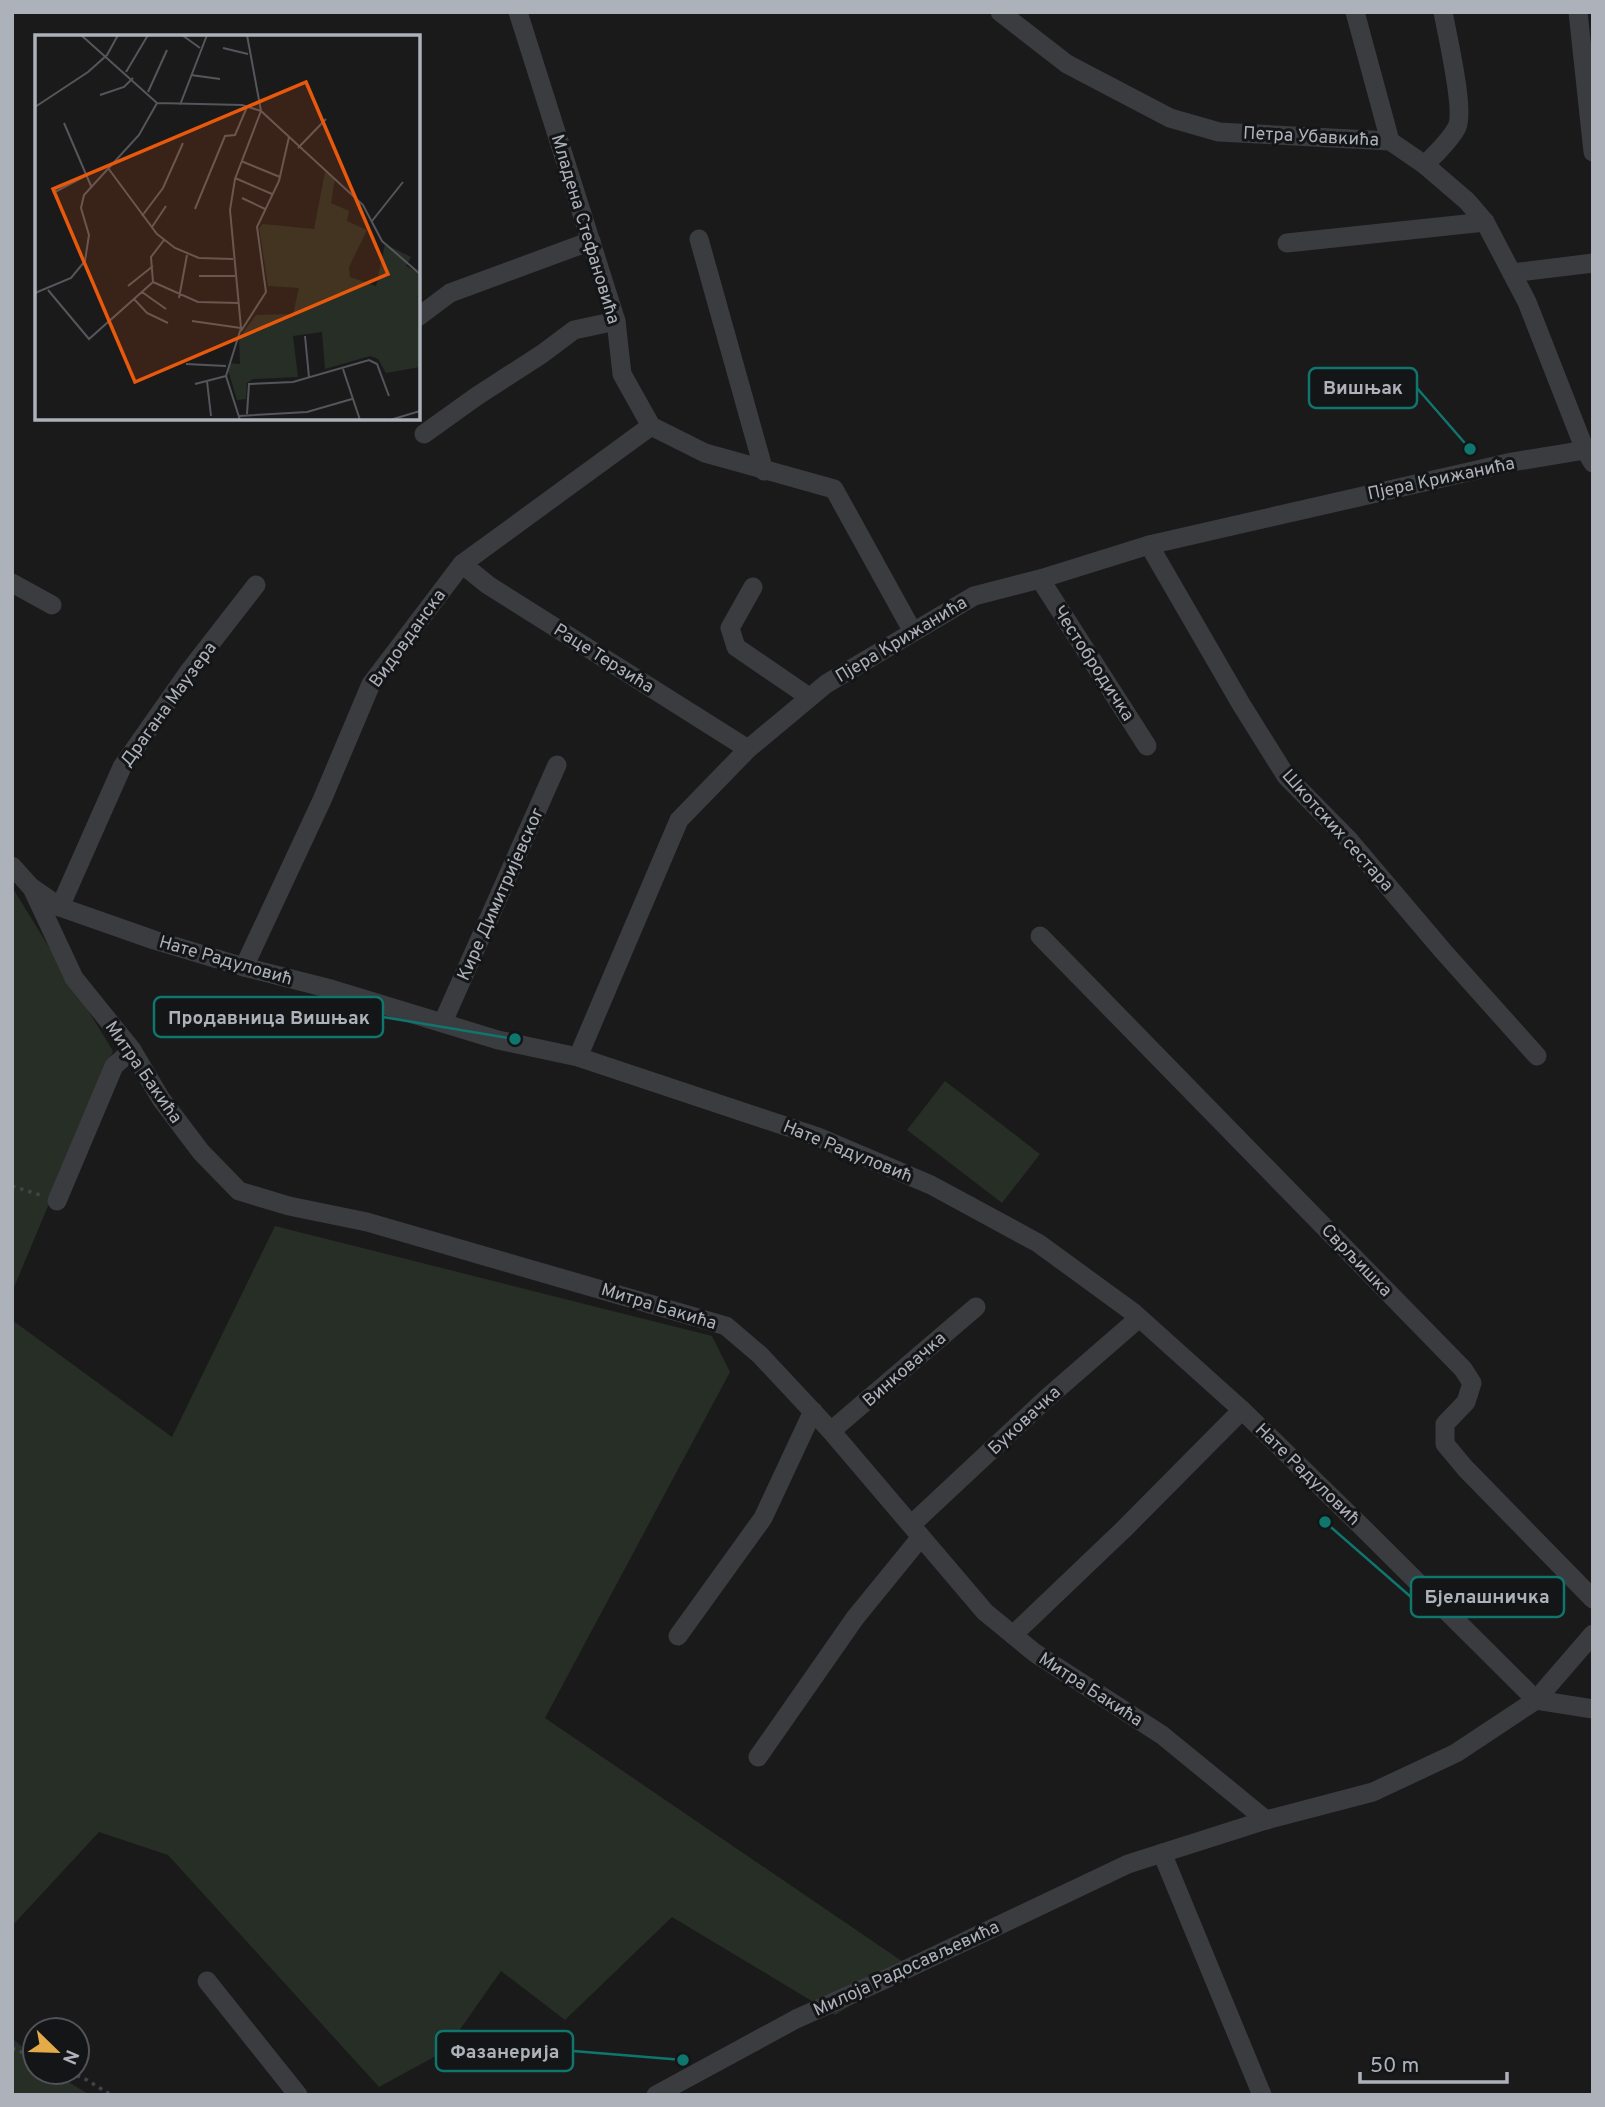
<svg xmlns="http://www.w3.org/2000/svg" width="1605" height="2107" viewBox="0 0 1605 2107" font-family="Overpass,sans-serif">
  <style>
    .green { fill: #262e26 }
    .lines { fill: none; stroke-linecap: round; stroke-linejoin: round }
    .path { stroke: #414347; stroke-width: 3.5; stroke-dasharray: 3.5 5; stroke-linecap: butt }
    .minor { stroke: #3b3c40; stroke-width: 19 }
    .labels { text-anchor: middle; stroke-width: 6; stroke-linejoin: round; paint-order: stroke }
    .street-label { font-size: 18px; fill: #adb1ba; stroke: #141517 }
    .inset-road { fill: none; stroke: #55565b; stroke-width: 2 }
    .view { fill: #e8590c; fill-opacity: 0.15; stroke: #e8590c; stroke-width: 3.5 }
    .inset-edge { fill: none; stroke: #adb1ba; stroke-width: 3.5 }
    .leader { fill: none; stroke: #0f766e; stroke-width: 2.5 }
    .callout-dot { fill: #0f766e; stroke: #141517; stroke-width: 2.5 }
    .callout { fill: #141517; stroke: #0f766e; stroke-width: 2.5 }
    .callout-label { font-size: 19px; text-anchor: middle; font-weight: bold; fill: #adb1ba }
  </style>
  <rect width="100%" height="100%" fill="#1a1a1b"/>
  <g class="green">
    <path d="M12,887l101,164 -101,241z"/>
    <path d="M945,1081l95,73 -38,49 -95,-73z"/>
    <path d="M275,1226l437,110 18,36 -185,346 367,250 -77,47 -163,-98 -107,103 -64,-49 -56,80 -66,36 -211,-232 -69,-23 -87,94v-606l160,117z"/>
    <path d="M12,2038l23,20v14h17l38,23h-78z"/>
  </g>
  <g class="lines">
    <g class="path">
      <path d="M12,1186l28,9"/>
      <path d="M12,2048l23,10"/>
      <path d="M69,2072l18,8 24,15"/>
    </g>
    <g class="minor">
      <path d="M518,12l98,309 6,53 29,52 54,27 129,36 79,143"/>
      <path d="M1000,12l67,52 103,54 49,14 171,9 35,24 42,36 18,21 42,80 58,148 8,13"/>
      <path d="M1355,12l35,129"/>
      <path d="M1578,12l15,140"/>
      <path d="M1425,165c11,-12 25,-24 32,-38 8,-17 -10,-93 -14,-115"/>
      <path d="M699,239l65,232"/>
      <path d="M1287,243l198,-21"/>
      <path d="M1512,273l81,-10"/>
      <path d="M418,317l32,-24 141,-52"/>
      <path d="M424,434l53,-38 65,-42 32,-24 42,-9"/>
      <path d="M1149,545l92,159 45,72 62,63 95,112 94,105"/>
      <path d="M462,564l26,21 260,164"/>
      <path d="M1040,579l107,167"/>
      <path d="M12,583l40,22"/>
      <path d="M753,587l-23,41 6,19 73,50"/>
      <path d="M12,866l19,21 29,20 94,33 90,27 87,22 167,51 80,17 240,80 113,48 107,58 96,70 108,97 116,113 178,177"/>
      <path d="M32,888l42,90 58,72 29,49 40,53 38,39 50,15 78,16 359,104 34,29 71,76 154,181 50,41 127,82 104,85"/>
      <path d="M60,907l62,-140 68,-97 66,-85"/>
      <path d="M1040,936l423,433 9,14 -6,19 -21,22v20l20,24 128,131"/>
      <path d="M244,967l78,-167 49,-116 91,-120 189,-138"/>
      <path d="M443,1022l114,-257"/>
      <path d="M578,1057l101,-237 69,-71 78,-65 148,-88 66,-17 109,-34 363,-83 73,-12"/>
      <path d="M57,1201l57,-135 18,-16"/>
      <path d="M831,1431l145,-124"/>
      <path d="M911,1525l136,-127 92,-80"/>
      <path d="M1013,1635l110,-105 119,-120"/>
      <path d="M678,1636l85,-118 50,-107"/>
      <path d="M1536,1700l57,9"/>
      <path d="M758,1757l97,-139 66,-81"/>
      <path d="M1162,1853l100,242"/>
      <path d="M207,1981l91,114"/>
      <path d="M656,2095l140,-76 94,-42 238,-113 138,-44 107,-28 83,-39 80,-53 57,-66"/>
    </g>
  </g>
  <g class="labels">
    <g class="street-label">
      <text transform="translate(1311 136) rotate(3)" y="6">Петра Убавкића</text>
      <text transform="translate(586 229) rotate(73)" y="6">Младена Стефановића</text>
      <text transform="translate(1441 478) rotate(-12)" y="6">Пјера Крижанића</text>
      <text transform="translate(407 638) rotate(-54)" y="6">Видовданска</text>
      <text transform="translate(901 639) rotate(-31)" y="6">Пјера Крижанића</text>
      <text transform="translate(604 658) rotate(32)" y="6">Раце Терзића</text>
      <text transform="translate(1094 663) rotate(57)" y="6">Честобродичка</text>
      <text transform="translate(168 704) rotate(-54)" y="6">Драгана Маузера</text>
      <text transform="translate(1338 830) rotate(48)" y="6">Шкотских сестара</text>
      <text transform="translate(500 894) rotate(-66)" y="6">Кире Димитријевског</text>
      <text transform="translate(226 960) rotate(16)" y="6">Нате Радуловић</text>
      <text transform="translate(144 1072) rotate(55)" y="6">Митра Бакића</text>
      <text transform="translate(848 1151) rotate(22)" y="6">Нате Радуловић</text>
      <text transform="translate(1357 1260) rotate(46)" y="6">Сврљишка</text>
      <text transform="translate(659 1306) rotate(17)" y="6">Митра Бакића</text>
      <text transform="translate(904 1369) rotate(-41)" y="6">Винковачка</text>
      <text transform="translate(1024 1420) rotate(-43)" y="6">Буковачка</text>
      <text transform="translate(1308 1474) rotate(44)" y="6">Нате Радуловић</text>
      <text transform="translate(1091 1689) rotate(33)" y="6">Митра Бакића</text>
      <text transform="translate(906 1968) rotate(-25)" y="6">Милоја Радосављевића</text>
    </g>
  </g>
  <g transform="translate(35 35)">
    <rect width="385" height="385" fill="#1a1a1b"/>
    <path d="M290,137l10,7 -4,24 18,8 -2,10 20,9 -18,37 1,10 26,9 9,-42 26,13 -5,9 14,7v94l-34,6 -8,-14 -8,-3 -45,13 -3,-37 -29,4 5,41 -45,2 -6,4 -1,16 -9,1 -9,-30 1,-7 11,1 -1,-26 17,-23 37,-1 6,-26 -31,-2 -9,-58 4,-4 51,5z" fill="#262e26"/>
    <path class="inset-road" d="M46,0l76,68M147,0l18,13M212,0l14,76M188,13l25,6M91,37l22,-37M156,40l29,4M113,57l19,-42M65,60l24,-8 9,-9M122,68l85,2 19,6 102,94 19,36 38,33M145,70l27,-70M0,72l53,-35 19,-17 11,-20M29,88l27,63M263,113l28,-29M206,126l39,16M73,133l49,66 18,14 24,10 34,1M200,143l37,16M18,158l32,-17M207,163l23,11M160,174l30,-73 10,-1 12,-28M107,181l21,-28 20,-45M337,186l31,-39M117,192l14,-21M164,241h36M118,247l45,20 41,1M93,251l25,-20M13,255l41,49 64,-57 -2,-25 13,-17M107,257l24,17M0,258l36,-15 14,-17 4,-26 -8,-27 3,-13 55,-60 18,-32M144,263l8,-43M99,264l13,14 21,10M157,286l49,7M206,296l25,-39 -9,-65 22,-46 10,-44M270,301l4,41M151,329l40,2M308,334l17,51M172,346l4,35M160,349l31,-8M212,379l2,-30 44,-2 76,-22 8,4 12,32M204,381l68,-4 45,-13M205,385l-14,-44 15,-48 -11,-118 5,-31 26,-68M355,385l30,-9"/>
    <path class="view" d="M271,47l82,192 -253,108 -82,-193z"/>
    <rect width="385" height="385" class="inset-edge"/>
  </g>
  <path class="leader" d="M1470 449L1417 388M515 1039L383 1017M1325 1522L1411 1597M683 2060L573 2051"/>
  <g class="callout-dot">
    <circle cx="1470" cy="449" r="7"/>
    <circle cx="515" cy="1039" r="7"/>
    <circle cx="1325" cy="1522" r="7"/>
    <circle cx="683" cy="2060" r="7"/>
  </g>
  <g class="callout">
    <rect x="1309" y="368" width="108" height="40" rx="7"/>
    <rect x="154" y="997" width="229" height="40" rx="7"/>
    <rect x="1411" y="1577" width="153" height="40" rx="7"/>
    <rect x="436" y="2031" width="137" height="40" rx="7"/>
  </g>
  <g class="callout-label">
    <text x="1363" y="394">Вишњак</text>
    <text x="269" y="1024">Продавница Вишњак</text>
    <text x="1487" y="1603">Бјелашничка</text>
    <text x="505" y="2058">Фазанерија</text>
  </g>
  <rect width="1605" height="2107" fill="none" stroke="#adb1ba" stroke-width="28"/>
  <g transform="translate(56 2051) rotate(113)"><circle r="33" fill="#141517" stroke="#515358" stroke-width="2"/>
  <path d="M0-5L12 26L0 18L-12 26Z" fill="#e5ab48"/>
  <text y="-10" font-size="19" font-weight="bold" text-anchor="middle" fill="#adb1ba">N</text>
  </g>
  <path d="M1360 2072v10h147v-10" fill="none" stroke="#adb1ba" stroke-width="3.5"/>
  <text x="1370" y="2072" font-size="21" fill="#adb1ba" stroke="#141517" stroke-width="5" paint-order="stroke">50 m</text>
</svg>
